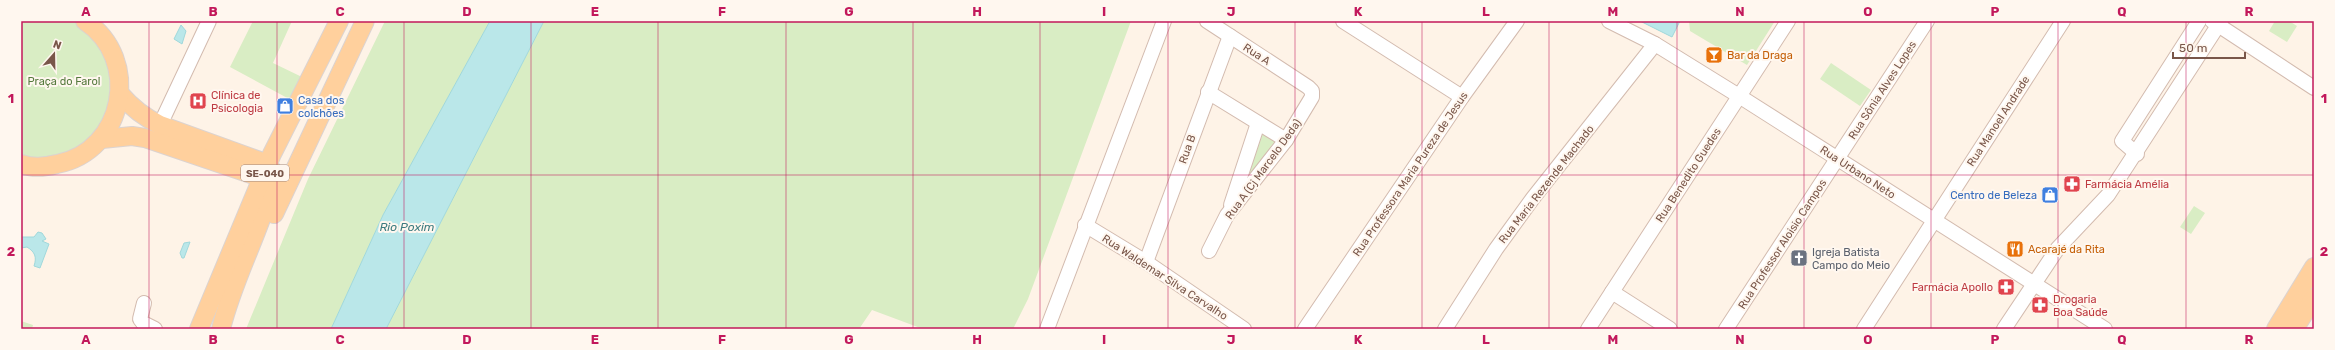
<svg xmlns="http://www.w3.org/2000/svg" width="2335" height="350" viewBox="0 0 2335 350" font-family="Rubik,sans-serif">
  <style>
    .green { fill: #d9edc4 }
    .water { fill: #bae7e9; stroke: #a0d8db }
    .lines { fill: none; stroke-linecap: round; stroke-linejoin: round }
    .minor-casing { stroke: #d3bbaf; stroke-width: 16 }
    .major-casing { stroke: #dcd3d0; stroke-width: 20 }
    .minor { stroke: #fff; stroke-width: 14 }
    .major { stroke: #ffd09d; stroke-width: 18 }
    .grid { fill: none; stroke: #c2185b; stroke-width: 1; stroke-opacity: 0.55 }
    .labels { text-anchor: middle; stroke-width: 4; stroke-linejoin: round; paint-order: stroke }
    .shield { fill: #fff7ef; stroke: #a1867b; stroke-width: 1 }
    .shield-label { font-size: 10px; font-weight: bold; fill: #795649 }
    .street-label { font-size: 11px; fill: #795649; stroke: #fff7ef }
    .food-label { font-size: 11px; fill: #c56008; stroke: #fff7ef; text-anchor: start }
    .park-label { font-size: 11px; fill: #567a3e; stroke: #fff7ef }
    .health-label { font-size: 11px; fill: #be3a42; stroke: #fff7ef; text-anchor: start }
    .shop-label { font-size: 11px; fill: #366cbe; stroke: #fff7ef; text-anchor: start }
    .worship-label { font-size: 11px; fill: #5b616d; stroke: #fff7ef; text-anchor: start }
    .water-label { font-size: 12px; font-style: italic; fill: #3c7b7f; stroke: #fff7ef }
    .neatline { fill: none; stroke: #c2185b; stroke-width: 1.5 }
    .grid-label { font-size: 13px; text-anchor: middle; font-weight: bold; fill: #c2185b }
  </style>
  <rect width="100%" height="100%" fill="#fef3e7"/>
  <g class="green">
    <path d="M21,21h64l16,13 20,61 -35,58 -65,11z"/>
    <path d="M253,21h39l-19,42 29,14 -11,23 -61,-33z"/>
    <path d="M385,21h105l-107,194 -52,114h-85l62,-150z"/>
    <path d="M544,21h587l-103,278 -15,30h-90l-51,-19 -13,19h-473z"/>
    <path d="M1689,21h86l-28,44 -57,-34z"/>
    <path d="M2275,21h14l8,5 -10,16 -18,-11z"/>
    <path d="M1831,63l40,27 -11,16 -40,-27z"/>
    <path d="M1260,132l19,10 -41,52z"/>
    <path d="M2194,206l11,7 -14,21 -11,-7z"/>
    <path d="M21,321l12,4 -1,4h-11z"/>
  </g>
  <g class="water">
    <path d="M490,21h54l-158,308h-55l52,-114z"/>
    <path d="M1640,21h40l-8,16z"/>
    <path d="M181,25l5,6 -4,13 -8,-5z"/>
    <path d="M38,232l4,1 4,6 -4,2 7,3 -9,24 -6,-2c3,-9 1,-14 -7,-19l-6,1 1,-11h12z"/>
    <path d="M190,242l-6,16h-2l-2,-5 4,-10z"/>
  </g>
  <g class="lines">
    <g class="minor-casing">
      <g id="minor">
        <path d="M1207,21l101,66 4,4v6l-26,43 -59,75 -18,36"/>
        <path d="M1343,21l119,76"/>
        <path d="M1609,21l46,23 84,52 366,233"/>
        <path d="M2212,21l102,67"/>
        <path d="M1208,92l78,48"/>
        <path d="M160,125l49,-104"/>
        <path d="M2137,154l-15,-13 77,-120"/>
        <path d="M1231,205l27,-82"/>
        <path d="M1085,225l61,37 98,67"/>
        <path d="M1146,262l84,-226"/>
        <path d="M1612,292l58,37"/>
        <path d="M144,303l-4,16 3,4 12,6"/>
        <path d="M1047,329l117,-308"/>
        <path d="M1305,329l157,-232 55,-76"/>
        <path d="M1445,329l51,-80 37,-51 122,-154"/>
        <path d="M1588,329l200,-308"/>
        <path d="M1726,329l201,-308"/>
        <path d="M1864,329l199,-308"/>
        <path d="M2004,329l54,-81 50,-53 113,-174"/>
      </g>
    </g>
    <g class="major-casing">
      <g id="major">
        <path d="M121,95c11,13 23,22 39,30l108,39 6,10c-11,54 -40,101 -53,155"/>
        <path d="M102,139l30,-3 13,2 118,40 11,-4"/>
        <path d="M21,164c11,4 25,3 36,0 68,-13 85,-105 28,-143"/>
        <path d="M274,214l91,-193"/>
        <path d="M199,329l73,-175 67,-133"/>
        <path d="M2276,329l38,-62"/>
        <path d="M2294,329l20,-31"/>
      </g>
    </g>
    <use href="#minor" class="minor"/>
    <use href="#major" class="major"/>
  </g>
  <path class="grid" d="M149,21v308M277,21v308M404,21v308M531,21v308M658,21v308M786,21v308M913,21v308M1040,21v308M1168,21v308M1295,21v308M1422,21v308M1549,21v308M1677,21v308M1804,21v308M1931,21v308M2058,21v308M2186,21v308M21,175h2293"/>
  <defs>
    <g id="bar-square" transform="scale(0.9)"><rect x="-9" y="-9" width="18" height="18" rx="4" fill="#e8710a" stroke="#fff7ef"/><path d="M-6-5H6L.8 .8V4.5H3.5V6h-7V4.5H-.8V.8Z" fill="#fff"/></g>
    <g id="hospital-square" transform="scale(0.9)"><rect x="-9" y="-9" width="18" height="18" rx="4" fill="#e0444e" stroke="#fff7ef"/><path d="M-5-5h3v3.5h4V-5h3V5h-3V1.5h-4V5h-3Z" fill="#fff"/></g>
    <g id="shop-square" transform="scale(0.9)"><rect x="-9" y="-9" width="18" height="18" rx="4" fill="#3f7fe0" stroke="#fff7ef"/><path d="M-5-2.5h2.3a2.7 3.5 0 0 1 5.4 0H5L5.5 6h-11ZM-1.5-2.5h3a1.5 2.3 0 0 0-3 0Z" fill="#fff"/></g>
    <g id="pharmacy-square" transform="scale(0.9)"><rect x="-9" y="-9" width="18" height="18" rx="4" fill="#e0444e" stroke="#fff7ef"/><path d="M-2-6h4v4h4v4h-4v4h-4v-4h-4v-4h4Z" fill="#fff"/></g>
    <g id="restaurant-square" transform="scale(0.9)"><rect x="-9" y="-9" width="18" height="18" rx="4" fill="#e8710a" stroke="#fff7ef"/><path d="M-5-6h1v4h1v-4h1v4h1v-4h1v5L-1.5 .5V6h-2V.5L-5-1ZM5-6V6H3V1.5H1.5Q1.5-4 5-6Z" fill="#fff"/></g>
    <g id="church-square" transform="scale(0.9)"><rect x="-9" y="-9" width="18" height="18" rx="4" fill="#6b7280" stroke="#fff7ef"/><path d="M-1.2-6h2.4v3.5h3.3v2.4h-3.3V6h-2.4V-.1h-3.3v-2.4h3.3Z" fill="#fff"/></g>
  </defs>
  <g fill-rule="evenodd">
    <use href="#bar-square" x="1714" y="55"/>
    <use href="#hospital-square" x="198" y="101"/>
    <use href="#shop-square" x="285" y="106"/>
    <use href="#pharmacy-square" x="2072" y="184"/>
    <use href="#shop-square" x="2050" y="195"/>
    <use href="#restaurant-square" x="2015" y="249"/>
    <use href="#church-square" x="1799" y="258"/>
    <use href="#pharmacy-square" x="2006" y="287"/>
    <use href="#pharmacy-square" x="2040" y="305"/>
  </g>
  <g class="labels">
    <rect class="shield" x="241" y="165" width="48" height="16" rx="3"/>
    <g class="shield-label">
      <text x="265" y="177">SE-040</text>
    </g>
    <g class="street-label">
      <text transform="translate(1257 54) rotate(33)" y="4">Rua A</text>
      <text transform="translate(1882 90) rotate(-57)" y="4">Rua Sônia Alves Lopes</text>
      <text transform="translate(1998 121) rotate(-57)" y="4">Rua Manoel Andrade</text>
      <text transform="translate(1187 149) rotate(-70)" y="4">Rua B</text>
      <text transform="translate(1263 169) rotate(-54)" y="4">Rua A (Cj Marcelo Deda)</text>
      <text transform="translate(1858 172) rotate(33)" y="4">Rua Urbano Neto</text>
      <text transform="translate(1410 174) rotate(-56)" y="4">Rua Professora Maria Pureza de Jesus</text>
      <text transform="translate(1688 175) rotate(-57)" y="4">Rua Benedito Guedes</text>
      <text transform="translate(1546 184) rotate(-52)" y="4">Rua Maria Rezende Machado</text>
      <text transform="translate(1782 244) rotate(-57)" y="4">Rua Professor Aloisio Campos</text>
      <text transform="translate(1165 277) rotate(33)" y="4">Rua Waldemar Silva Carvalho</text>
    </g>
    <g class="food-label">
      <text x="1727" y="59">Bar da Draga</text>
      <text x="2028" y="253">Acarajé da Rita</text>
    </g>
    <g class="park-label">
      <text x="64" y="85">Praça do Farol</text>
    </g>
    <g class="health-label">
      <text x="211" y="99">Clínica de<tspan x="211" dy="13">Psicologia</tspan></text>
      <text x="2085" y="188">Farmácia Amélia</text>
      <text x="1993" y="291" text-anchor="end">Farmácia Apollo</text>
      <text x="2053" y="303">Drogaria<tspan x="2053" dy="13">Boa Saúde</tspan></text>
    </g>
    <g class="shop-label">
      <text x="298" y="104">Casa dos<tspan x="298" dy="13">colchões</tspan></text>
      <text x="2037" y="199" text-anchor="end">Centro de Beleza</text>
    </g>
    <g class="worship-label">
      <text x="1812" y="256">Igreja Batista<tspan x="1812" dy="13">Campo do Meio</tspan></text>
    </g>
    <g class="water-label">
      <text x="407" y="231">Rio Poxim</text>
    </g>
  </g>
  <rect width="2335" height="350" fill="none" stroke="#fff7ef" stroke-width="44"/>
  <g transform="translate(54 54) rotate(20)" stroke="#fff7ef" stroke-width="3" paint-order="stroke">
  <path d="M0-3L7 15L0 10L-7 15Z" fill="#795649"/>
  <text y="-6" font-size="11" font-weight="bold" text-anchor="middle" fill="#795649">N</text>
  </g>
  <path d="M2173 52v6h72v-6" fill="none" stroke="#795649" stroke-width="2"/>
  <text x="2179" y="52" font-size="12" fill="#795649" stroke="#fff7ef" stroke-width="3" paint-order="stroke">50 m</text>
  <rect x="22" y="22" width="2291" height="306" class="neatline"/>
  <g class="grid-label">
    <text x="86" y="16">A</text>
    <text x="213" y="16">B</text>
    <text x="340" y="16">C</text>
    <text x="467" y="16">D</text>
    <text x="595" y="16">E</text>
    <text x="722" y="16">F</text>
    <text x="849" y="16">G</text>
    <text x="977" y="16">H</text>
    <text x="1104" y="16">I</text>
    <text x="1231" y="16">J</text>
    <text x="1358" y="16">K</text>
    <text x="1486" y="16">L</text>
    <text x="1613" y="16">M</text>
    <text x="1740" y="16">N</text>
    <text x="1868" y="16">O</text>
    <text x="1995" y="16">P</text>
    <text x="2122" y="16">Q</text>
    <text x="2249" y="16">R</text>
    <text x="11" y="103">1</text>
    <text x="2324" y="103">1</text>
    <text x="11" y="256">2</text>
    <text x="2324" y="256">2</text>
    <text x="86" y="344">A</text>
    <text x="213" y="344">B</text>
    <text x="340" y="344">C</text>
    <text x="467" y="344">D</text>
    <text x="595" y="344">E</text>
    <text x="722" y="344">F</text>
    <text x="849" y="344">G</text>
    <text x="977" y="344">H</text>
    <text x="1104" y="344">I</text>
    <text x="1231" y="344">J</text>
    <text x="1358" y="344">K</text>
    <text x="1486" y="344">L</text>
    <text x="1613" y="344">M</text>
    <text x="1740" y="344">N</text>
    <text x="1868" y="344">O</text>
    <text x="1995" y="344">P</text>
    <text x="2122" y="344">Q</text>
    <text x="2249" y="344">R</text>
  </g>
</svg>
